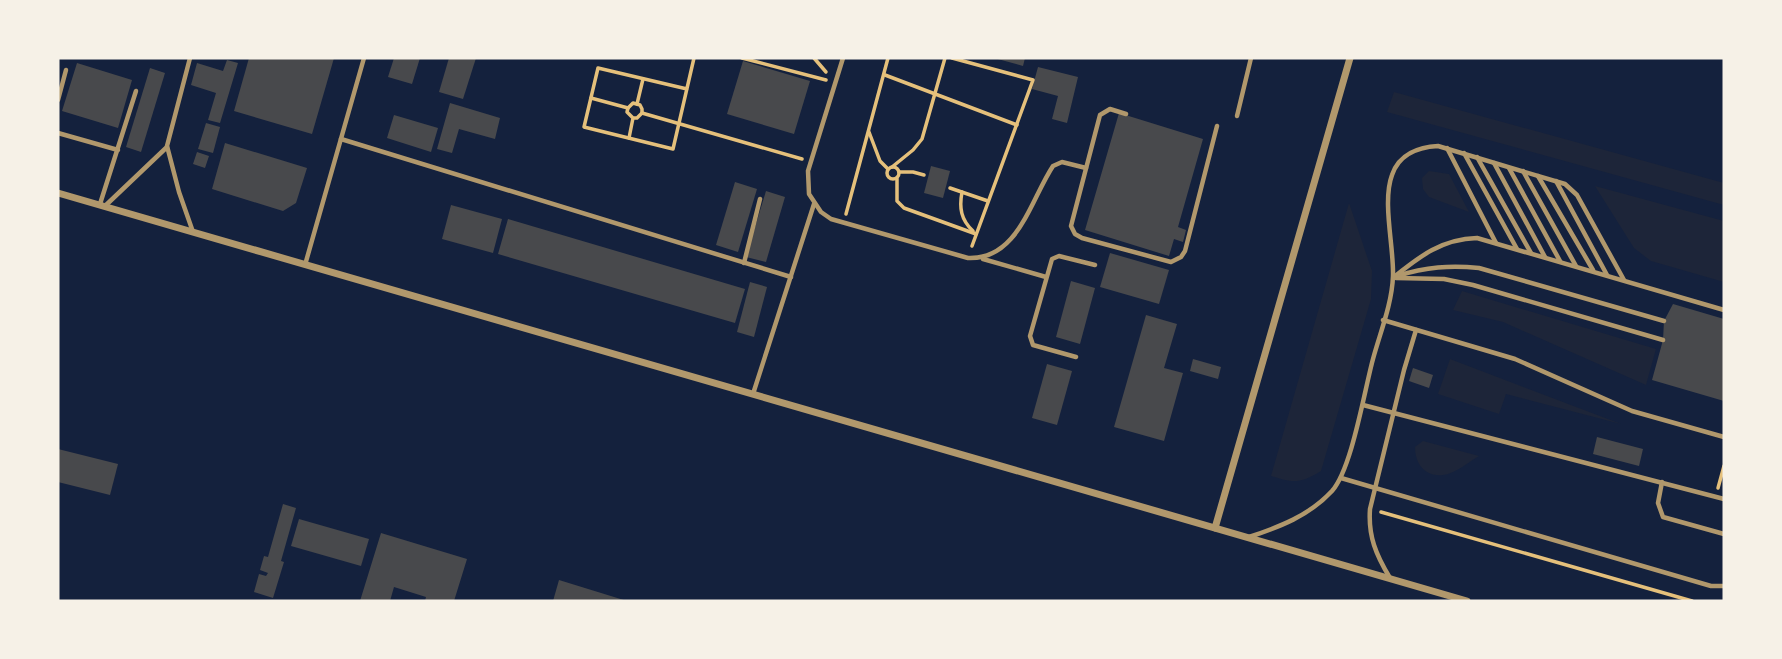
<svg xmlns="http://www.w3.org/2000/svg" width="1782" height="659" viewBox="0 0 1782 659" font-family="'Open Sans',sans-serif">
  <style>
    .green { fill: #1d2539 }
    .building { fill: #48494c }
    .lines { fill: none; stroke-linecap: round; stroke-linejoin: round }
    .path { stroke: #e5c07b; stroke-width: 3.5 }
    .service { stroke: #b1986c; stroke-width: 4.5 }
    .minor { stroke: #b1986c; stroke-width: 7 }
  </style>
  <rect width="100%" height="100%" fill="#14213d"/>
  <g class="green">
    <path d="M1394,92l330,91v22l-337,-93z"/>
    <path d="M1429,171l20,3 20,38 -40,-15 -6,-8 -1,-11z"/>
    <path d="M1595,186l129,35v61l-73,-21 -17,-13z"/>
    <path d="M1349,203l23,68 -1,28 -50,172c-21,13 -28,12 -50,5z"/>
    <path d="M1462,291l194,58 -10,36 -143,-63 -50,-12z"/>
    <path d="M1450,359l171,65 -115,-30 -7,20 -61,-20z"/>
    <path d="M1423,441l56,15c-10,6 -25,18 -36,19 -18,2 -28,-11 -28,-28z"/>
  </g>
  <g class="building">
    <path d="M249,58h85l-22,76 -78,-23z"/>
    <path d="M394,58h26l-8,26 -24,-7z"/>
    <path d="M449,58h27l-13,41 -24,-7z"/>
    <path d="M994,58h31l-2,8z"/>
    <path d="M227,60l11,3 -18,60 -12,-3 8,-27 -25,-8 6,-22 26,8z"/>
    <path d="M743,61l67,20 -16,53 -67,-20z"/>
    <path d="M77,63l55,17 -14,48 -56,-17z"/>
    <path d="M1038,67l40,10 -11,46 -15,-4 6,-23 -26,-7z"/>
    <path d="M150,68l15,5 -24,79 -15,-5z"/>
    <path d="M450,103l50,15 -5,21 -36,-10 -7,24 -15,-4z"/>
    <path d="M1119,113l84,26 -25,88 8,3 -3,12 -9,-3 -5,17 -84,-26z"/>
    <path d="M394,115l44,13 -7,24 -44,-14z"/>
    <path d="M206,123l14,4 -7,26 -15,-4z"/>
    <path d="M225,143l82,25 -11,35 -13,8 -71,-22z"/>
    <path d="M197,152l12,4 -4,12 -12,-4z"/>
    <path d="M931,166l19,5 -7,27 -19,-5z"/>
    <path d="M735,182l22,7 -19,63 -22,-7z"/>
    <path d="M766,191l19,6 -19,65 -20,-5z"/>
    <path d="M451,205l51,14 -9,34 -51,-14z"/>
    <path d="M508,219l237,70 -10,34 -237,-69z"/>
    <path d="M1110,253l59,17 -10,34 -59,-17z"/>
    <path d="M1071,281l24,7 -15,56 -24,-7z"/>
    <path d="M750,282l17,5 -13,50 -17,-5z"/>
    <path d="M1673,304l51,15v82l-72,-21 11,-40 1,-19z"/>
    <path d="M1146,315l31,9 -13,44 19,5 -19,68 -50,-14z"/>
    <path d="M1193,359l28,8 -3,12 -28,-8z"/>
    <path d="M1047,364l25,7 -15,54 -25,-7z"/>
    <path d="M1413,368l20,7 -4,13 -20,-7z"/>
    <path d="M1597,437l46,12 -4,17 -46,-12z"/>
    <path d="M58,449l60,15 -8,31 -52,-13z"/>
    <path d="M283,504l13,4 -15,53 3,1 -11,36 -19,-6 5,-18 7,2 2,-3 -8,-3 4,-14 4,1z"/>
    <path d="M299,519l70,20 -8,27 -70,-20z"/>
    <path d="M381,533l86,26 -13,42h-29l1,-4 -32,-10 -4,14h-30z"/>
    <path d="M559,580l68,21h-74z"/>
  </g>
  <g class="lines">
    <g class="path">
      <path d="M742,58l84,22"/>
      <path d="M814,58l12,14"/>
      <path d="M952,58l81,22 -61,166"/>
      <path d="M885,75l132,50"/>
      <path d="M687,89l-89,-21 -14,59 89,22 21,-91"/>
      <path d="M591,98l37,10"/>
      <path d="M637,104l6,-25"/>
      <path d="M642,113l160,46"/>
      <path d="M869,132l11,29 8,8"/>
      <path d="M629,138l4,-20 -6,-6 1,-4 5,-5 7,2 2,4v4l-5,5h-4"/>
      <circle cx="893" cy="173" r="6"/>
      <path d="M892,167l21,-17 9,-11 23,-81"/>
      <path d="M899,172h14l11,3"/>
      <path d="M897,179v22l7,7 72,26"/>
      <path d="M950,188l38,13"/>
      <path d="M962,192c-3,16 -1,28 11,39"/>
      <path d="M846,214l42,-156"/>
      <path d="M1718,488l6,-22"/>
      <path d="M1381,512l311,89"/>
    </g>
    <g class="service">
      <path d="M190,58l-23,88 12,46 14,40"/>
      <path d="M843,58l-35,113 1,23 12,18 10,7 137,39c50,2 62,-57 85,-92l9,-4 24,6"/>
      <path d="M58,100l8,-30"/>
      <path d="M1126,114l-16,-5 -10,6 -29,111 4,8 7,4 89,24 10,-5 4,-6 32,-125"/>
      <path d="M1237,116l14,-58"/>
      <path d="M58,133l60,17"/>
      <path d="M341,139l450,138"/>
      <path d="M1447,148l49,95"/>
      <path d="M1464,153l53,96"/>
      <path d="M1477,157l54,96"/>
      <path d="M1494,163l51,94"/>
      <path d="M1509,168l51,93"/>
      <path d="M1523,171l53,95"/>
      <path d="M1538,176l55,94"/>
      <path d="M1556,181l51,94"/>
      <path d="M100,204l36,-113"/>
      <path d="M105,206l62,-59"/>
      <path d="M983,259l63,18"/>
      <path d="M744,263l16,-64"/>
      <path d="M305,265l59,-207"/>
      <path d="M1397,276c29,-9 53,-11 82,-8l185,53"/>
      <path d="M1394,277c26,-21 48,-38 83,-39l247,72"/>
      <path d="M1396,278l48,1 29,6 190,55"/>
      <path d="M1383,320l132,39 117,52 92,26"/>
      <path d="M1076,357l-43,-12 -3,-9 22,-77 7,-3 36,9"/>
      <path d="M753,394l61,-190"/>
      <path d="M1363,405l361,94"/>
      <path d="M1341,478l370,108h13"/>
      <path d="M1662,482l-4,21 5,14 61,17"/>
      <path d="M1249,537c30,-10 60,-21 83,-46 20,-23 32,-99 41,-132 7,-26 19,-55 20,-83 1,-29 -11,-74 -1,-101 7,-21 27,-28 46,-29l127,38 12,11 47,85"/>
      <path d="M1390,578c-14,-23 -22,-42 -20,-69l34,-139 12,-40"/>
    </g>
    <g class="minor">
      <path d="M58,193l1409,408"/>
      <path d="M1215,528l135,-470"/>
    </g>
  </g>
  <rect width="1782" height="659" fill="none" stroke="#f6f1e7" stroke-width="119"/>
</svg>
